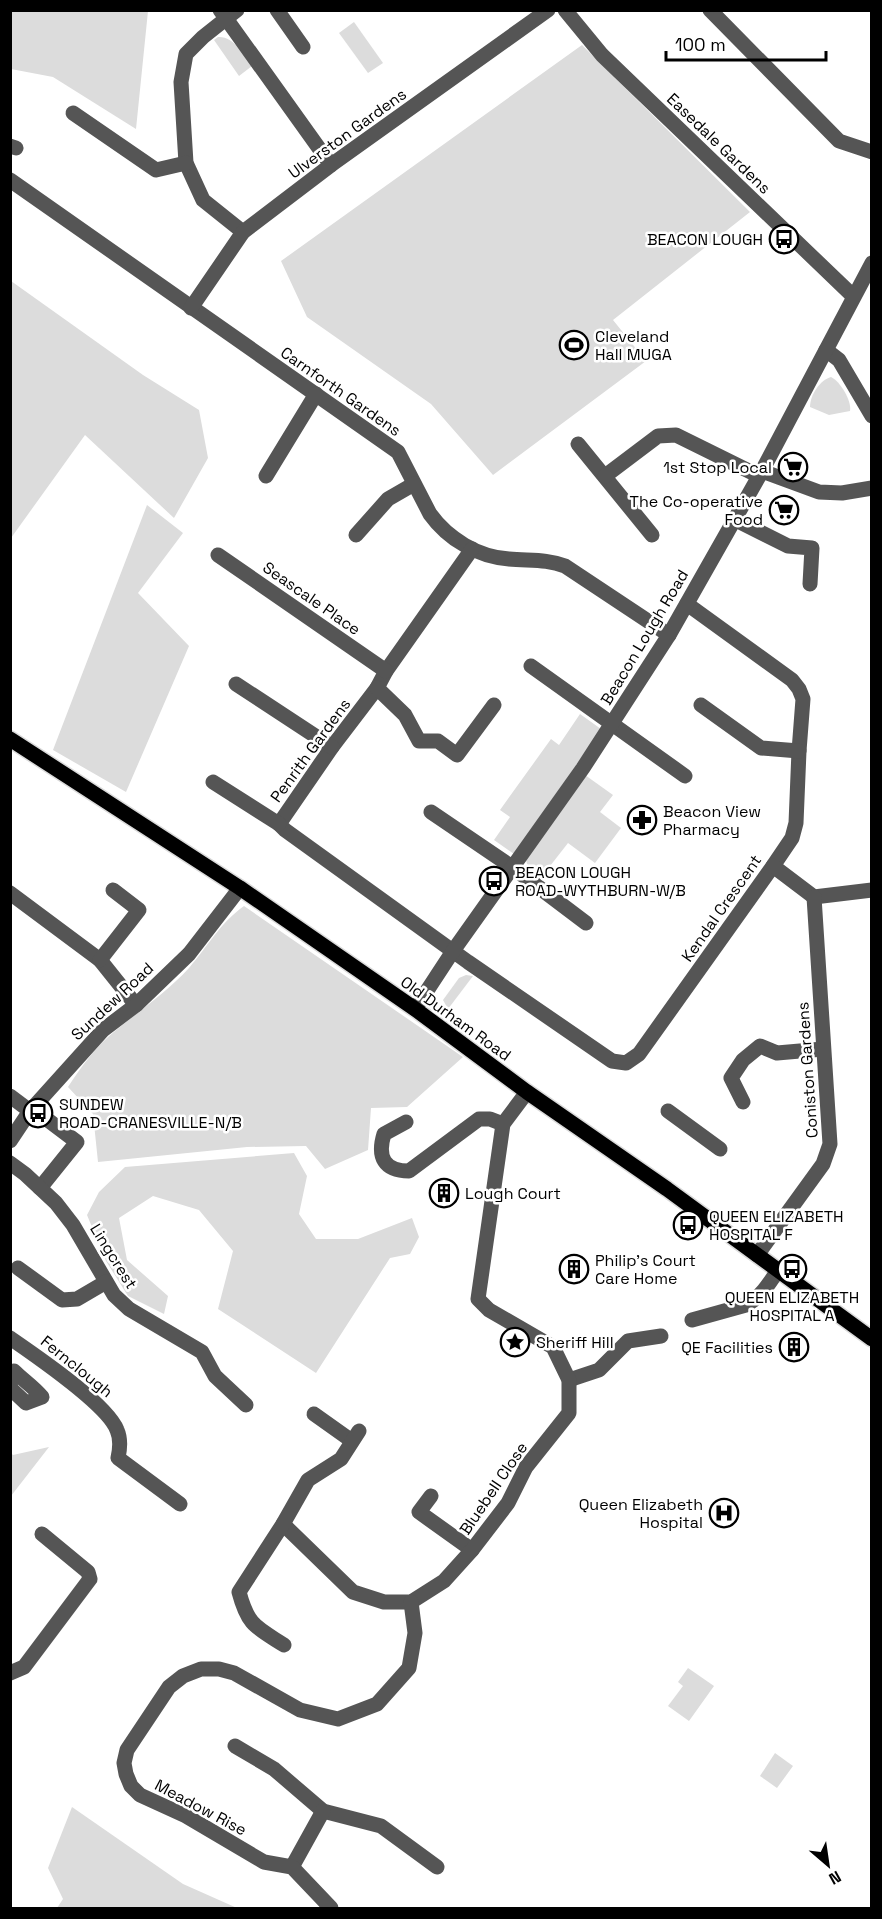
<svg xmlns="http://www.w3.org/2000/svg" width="882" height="1919" viewBox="0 0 882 1919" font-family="'Space Grotesk',sans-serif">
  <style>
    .green { fill: #dcdcdc }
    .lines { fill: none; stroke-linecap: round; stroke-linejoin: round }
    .major-casing { stroke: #dbdbdb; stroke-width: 18 }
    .minor { stroke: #555; stroke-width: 15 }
    .major { stroke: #000; stroke-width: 15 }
    .labels { text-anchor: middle; stroke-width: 5; stroke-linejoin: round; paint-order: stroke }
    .street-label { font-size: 16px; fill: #000; stroke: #fff }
    .poi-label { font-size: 16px; fill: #000; stroke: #fff; text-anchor: start }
  </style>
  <rect width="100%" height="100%" fill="#fff"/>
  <g class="green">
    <path d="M10,11h138l-12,118 -83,-52 -42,-8z"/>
    <path d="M354,22l29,41 -15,10 -29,-40z"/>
    <path d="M218,37c16,-1 25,18 34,29l-13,10 -25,-36z"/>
    <path d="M582,45l168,167 -137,108 33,41 -153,114 -62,-71 -124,-87 -26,-56z"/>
    <path d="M11,281l132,94 56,35 9,48 -34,60 -89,-83 -74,103z"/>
    <path d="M831,377c9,4 21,24 19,34l-21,4 -19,-8c0,-12 10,-27 21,-30z"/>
    <path d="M147,505l36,28 -45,60 51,53 -63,146 -73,-42z"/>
    <path d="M580,714l21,15 -87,125 -20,-14 16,-23 -10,-7 51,-71 8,6z"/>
    <path d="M585,775l28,20 -13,17 21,16 -26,35 -27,-20 -25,32 -16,-11 -1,-4z"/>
    <path d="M244,906l219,151 -56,50 -36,1 -3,42 -43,19 -19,-23 -59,1 -149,15 -5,-48 -25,-27c13,-20 28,-41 47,-56 25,-21 52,-39 74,-63 19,-22 31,-45 55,-62z"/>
    <path d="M466,975l7,1 -25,33 -5,-9 16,-22z"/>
    <path d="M294,1153l13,23 -8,38 17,25h42l54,-21 7,19 -9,17 -20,4 -74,115 -98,-64 15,-58 -34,-41 -46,-14 -34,22 8,42 41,36 -4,18 -36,-18 -22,-35 -19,-46 12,-23 26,-25z"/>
    <path d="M49,1447l-38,49v-43l2,2z"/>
    <path d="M688,1668l26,18 -25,35 -21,-15 15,-20 -5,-4z"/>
    <path d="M775,1753l18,13 -16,22 -17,-12z"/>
    <path d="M72,1807l111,77 54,24h-180l6,-9 -15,-31z"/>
  </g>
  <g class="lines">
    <g class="major-casing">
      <path id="major" d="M10,739l230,149 175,121 112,83 140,97 205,150"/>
    </g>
    <g class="minor">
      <path d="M220,10l111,155"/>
      <path d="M237,10l-34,27 -17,17 -5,28 5,81 17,37 40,32"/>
      <path d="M277,10l26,37"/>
      <path d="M565,10l37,45 251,241"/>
      <path d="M710,10l129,131 33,11"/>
      <path d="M73,113l83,57 30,-7"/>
      <path d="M10,146l6,2"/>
      <path d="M10,180l388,272 32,62c18,25 48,43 79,45 20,2 38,0 56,7l104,69"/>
      <path d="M191,308l52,-76 88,-67 217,-155"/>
      <path d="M826,350l13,10 33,56"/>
      <path d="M578,444l74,91"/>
      <path d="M762,471l57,21 23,1 30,-5"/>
      <path d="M266,476l50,-82"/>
      <path d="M605,476l53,-40 18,-1 83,41"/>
      <path d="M734,519l54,27 24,2 -2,36"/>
      <path d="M356,535l32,-36 26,-15"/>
      <path d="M472,549l-86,122 -9,17 -45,59 -53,77 6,6 183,132 144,99 14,2 13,-9 134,-188 19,-28 4,-15 3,-72 4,-52 -4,-10 -7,-9 -105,-76"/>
      <path d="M218,555l168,116"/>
      <path d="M531,666l154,110"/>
      <path d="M236,684l96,63"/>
      <path d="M377,688l28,27 14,26h19l19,14 37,-50"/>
      <path d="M701,705l60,43 38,3"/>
      <path d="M213,782l66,42"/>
      <path d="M431,812l81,55 74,56"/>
      <path d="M773,866l41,31 58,-7"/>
      <path d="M10,893l90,67 36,45"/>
      <path d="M100,960l39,-50 -26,-20"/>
      <path d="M415,1009l38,-58 130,-183 86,-133 93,-164 110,-208"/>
      <path d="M10,1096l20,15"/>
      <path d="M743,1102l-12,-24 12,-18 17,-14 17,7 46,-4"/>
      <path d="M32,1108l45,34 -37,46"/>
      <path d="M668,1111l52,38"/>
      <path d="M406,1122l-22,12c-7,23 0,37 25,37l70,-52h11l13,5"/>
      <path d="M10,1141l20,-30 73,-81 33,-25 53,-51 51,-66"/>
      <path d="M10,1163l15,11 31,29 17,22 41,70 15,14 73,43 13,24 31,29"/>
      <path d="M757,1255l66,-91 7,-20 -16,-247"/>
      <path d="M18,1268l44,32 15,-1 29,-17"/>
      <path d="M692,1320l54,-15c15,-8 23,-21 32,-35"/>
      <path d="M10,1338c26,18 97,66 107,92 4,9 3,19 1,28l62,46"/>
      <path d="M569,1380l30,-10 29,-29 33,-5"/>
      <path d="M10,1385l4,-14c9,9 20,16 28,26l-16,6 -16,-15"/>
      <path d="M314,1414l38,27"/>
      <path d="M431,1496l-12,16 53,38"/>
      <path d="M283,1524l70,68 31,10h27l33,-21 28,-31 36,-47 18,-36 43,-54v-33l-16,-33 -64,-37 -11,-11 25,-175 24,-32"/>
      <path d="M284,1645c-28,-18 -36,-19 -45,-53l44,-68 25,-44 33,-21 18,-28"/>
      <path d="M10,1673l14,-6 66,-88 -2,-7 -46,-38"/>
      <path d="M235,1746l39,23 49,42 58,15 56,41"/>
      <path d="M292,1867l31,-56"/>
      <path d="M331,1908l-39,-41 -28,-5 -78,-46 -46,-21 -9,-9 -5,-12 -2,-11 3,-13 42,-63 14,-11 18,-7h18l15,4 66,37 38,9 39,-15 32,-36 6,-35 -4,-31"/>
    </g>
    <use href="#major" class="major"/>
  </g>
  <defs>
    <g id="bus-ring" transform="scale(1.5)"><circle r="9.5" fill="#fff" stroke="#000" stroke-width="1.5"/><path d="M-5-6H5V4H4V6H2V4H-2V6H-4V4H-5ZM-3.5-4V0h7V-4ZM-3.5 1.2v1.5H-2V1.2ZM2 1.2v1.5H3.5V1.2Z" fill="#000"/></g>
    <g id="stadium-ring" transform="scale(1.5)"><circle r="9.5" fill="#fff" stroke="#000" stroke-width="1.5"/><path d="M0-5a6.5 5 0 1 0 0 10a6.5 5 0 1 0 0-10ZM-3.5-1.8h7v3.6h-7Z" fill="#000"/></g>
    <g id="supermarket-ring" transform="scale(1.5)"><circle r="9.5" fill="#fff" stroke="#000" stroke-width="1.5"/><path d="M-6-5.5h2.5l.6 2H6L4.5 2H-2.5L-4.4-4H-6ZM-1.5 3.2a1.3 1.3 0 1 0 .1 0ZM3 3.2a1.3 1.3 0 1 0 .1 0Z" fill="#000"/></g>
    <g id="pharmacy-ring" transform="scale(1.5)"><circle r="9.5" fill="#fff" stroke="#000" stroke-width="1.5"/><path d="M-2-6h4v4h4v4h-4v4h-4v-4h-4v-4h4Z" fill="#000"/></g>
    <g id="building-ring" transform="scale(1.5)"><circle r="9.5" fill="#fff" stroke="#000" stroke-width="1.5"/><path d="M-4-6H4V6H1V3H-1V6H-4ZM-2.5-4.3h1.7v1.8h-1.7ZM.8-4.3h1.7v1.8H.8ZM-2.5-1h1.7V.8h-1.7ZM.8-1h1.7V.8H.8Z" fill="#000"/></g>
    <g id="sight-ring" transform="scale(1.5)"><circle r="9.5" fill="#fff" stroke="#000" stroke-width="1.5"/><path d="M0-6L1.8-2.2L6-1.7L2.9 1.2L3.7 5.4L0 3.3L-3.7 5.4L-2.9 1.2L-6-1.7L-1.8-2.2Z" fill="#000"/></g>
    <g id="hospital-ring" transform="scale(1.5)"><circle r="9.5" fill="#fff" stroke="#000" stroke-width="1.5"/><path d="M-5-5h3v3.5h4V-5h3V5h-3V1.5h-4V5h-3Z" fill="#000"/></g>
  </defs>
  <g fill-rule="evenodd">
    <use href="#bus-ring" x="784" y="239"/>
    <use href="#stadium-ring" x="574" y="345"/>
    <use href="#supermarket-ring" x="793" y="467"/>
    <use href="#supermarket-ring" x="784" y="510"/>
    <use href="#pharmacy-ring" x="642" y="820"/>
    <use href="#bus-ring" x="494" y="881"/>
    <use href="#bus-ring" x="38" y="1113"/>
    <use href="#building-ring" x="444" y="1193"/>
    <use href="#bus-ring" x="688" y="1225"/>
    <use href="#building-ring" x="574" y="1269"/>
    <use href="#bus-ring" x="792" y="1269"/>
    <use href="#sight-ring" x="515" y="1342"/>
    <use href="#building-ring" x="794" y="1347"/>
    <use href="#hospital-ring" x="724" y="1513"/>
  </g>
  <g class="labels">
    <g class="street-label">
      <text transform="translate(347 133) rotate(-36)" y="6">Ulverston Gardens</text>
      <text transform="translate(719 143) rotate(44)" y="6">Easedale Gardens</text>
      <text transform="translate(341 391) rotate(35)" y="6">Carnforth Gardens</text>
      <text transform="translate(312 598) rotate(35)" y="6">Seascale Place</text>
      <text transform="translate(644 637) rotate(-59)" y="6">Beacon Lough Road</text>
      <text transform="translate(310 750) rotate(-54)" y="6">Penrith Gardens</text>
      <text transform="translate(721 908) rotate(-55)" y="6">Kendal Crescent</text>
      <text transform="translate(112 1001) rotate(-43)" y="6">Sundew Road</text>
      <text transform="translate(456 1018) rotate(36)" y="6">Old Durham Road</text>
      <text transform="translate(807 1070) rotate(-94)" y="6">Coniston Gardens</text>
      <text transform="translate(114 1256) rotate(58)" y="6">Lingcrest</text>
      <text transform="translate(77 1366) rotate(39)" y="6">Fernclough</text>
      <text transform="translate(493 1488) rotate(-56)" y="6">Bluebell Close</text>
      <text transform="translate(201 1807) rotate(28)" y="6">Meadow Rise</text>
    </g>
    <g class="poi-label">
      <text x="763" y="245" text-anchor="end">BEACON LOUGH</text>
      <text x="595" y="342">Cleveland<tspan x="595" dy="18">Hall MUGA</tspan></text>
      <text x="772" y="473" text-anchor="end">1st Stop Local</text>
      <text x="763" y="507" text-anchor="end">The Co-operative<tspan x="763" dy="18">Food</tspan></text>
      <text x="663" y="817">Beacon View<tspan x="663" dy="18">Pharmacy</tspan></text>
      <text x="515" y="878">BEACON LOUGH<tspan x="515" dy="18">ROAD-WYTHBURN-W/B</tspan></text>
      <text x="59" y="1110">SUNDEW<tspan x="59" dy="18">ROAD-CRANESVILLE-N/B</tspan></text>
      <text x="465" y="1199">Lough Court</text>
      <text x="709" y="1222">QUEEN ELIZABETH<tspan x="709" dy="18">HOSPITAL F</tspan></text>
      <text x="595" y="1266">Philip's Court<tspan x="595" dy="18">Care Home</tspan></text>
      <text x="792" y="1303" text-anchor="middle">QUEEN ELIZABETH<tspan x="792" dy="18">HOSPITAL A</tspan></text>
      <text x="536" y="1348">Sheriff Hill</text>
      <text x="773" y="1353" text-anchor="end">QE Facilities</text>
      <text x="703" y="1510" text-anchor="end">Queen Elizabeth<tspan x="703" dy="18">Hospital</tspan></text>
    </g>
  </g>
  <rect width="882" height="1919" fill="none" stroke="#000000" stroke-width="24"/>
  <g transform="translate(828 1865) rotate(151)" stroke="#ffffff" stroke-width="4.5" paint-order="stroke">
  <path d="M0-4.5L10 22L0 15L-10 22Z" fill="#000000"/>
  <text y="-9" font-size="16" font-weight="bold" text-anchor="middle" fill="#000000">N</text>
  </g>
  <path d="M666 51v9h160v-9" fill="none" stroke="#000000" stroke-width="3"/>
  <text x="675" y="51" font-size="18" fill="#000000" stroke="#ffffff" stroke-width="4.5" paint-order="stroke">100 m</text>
</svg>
